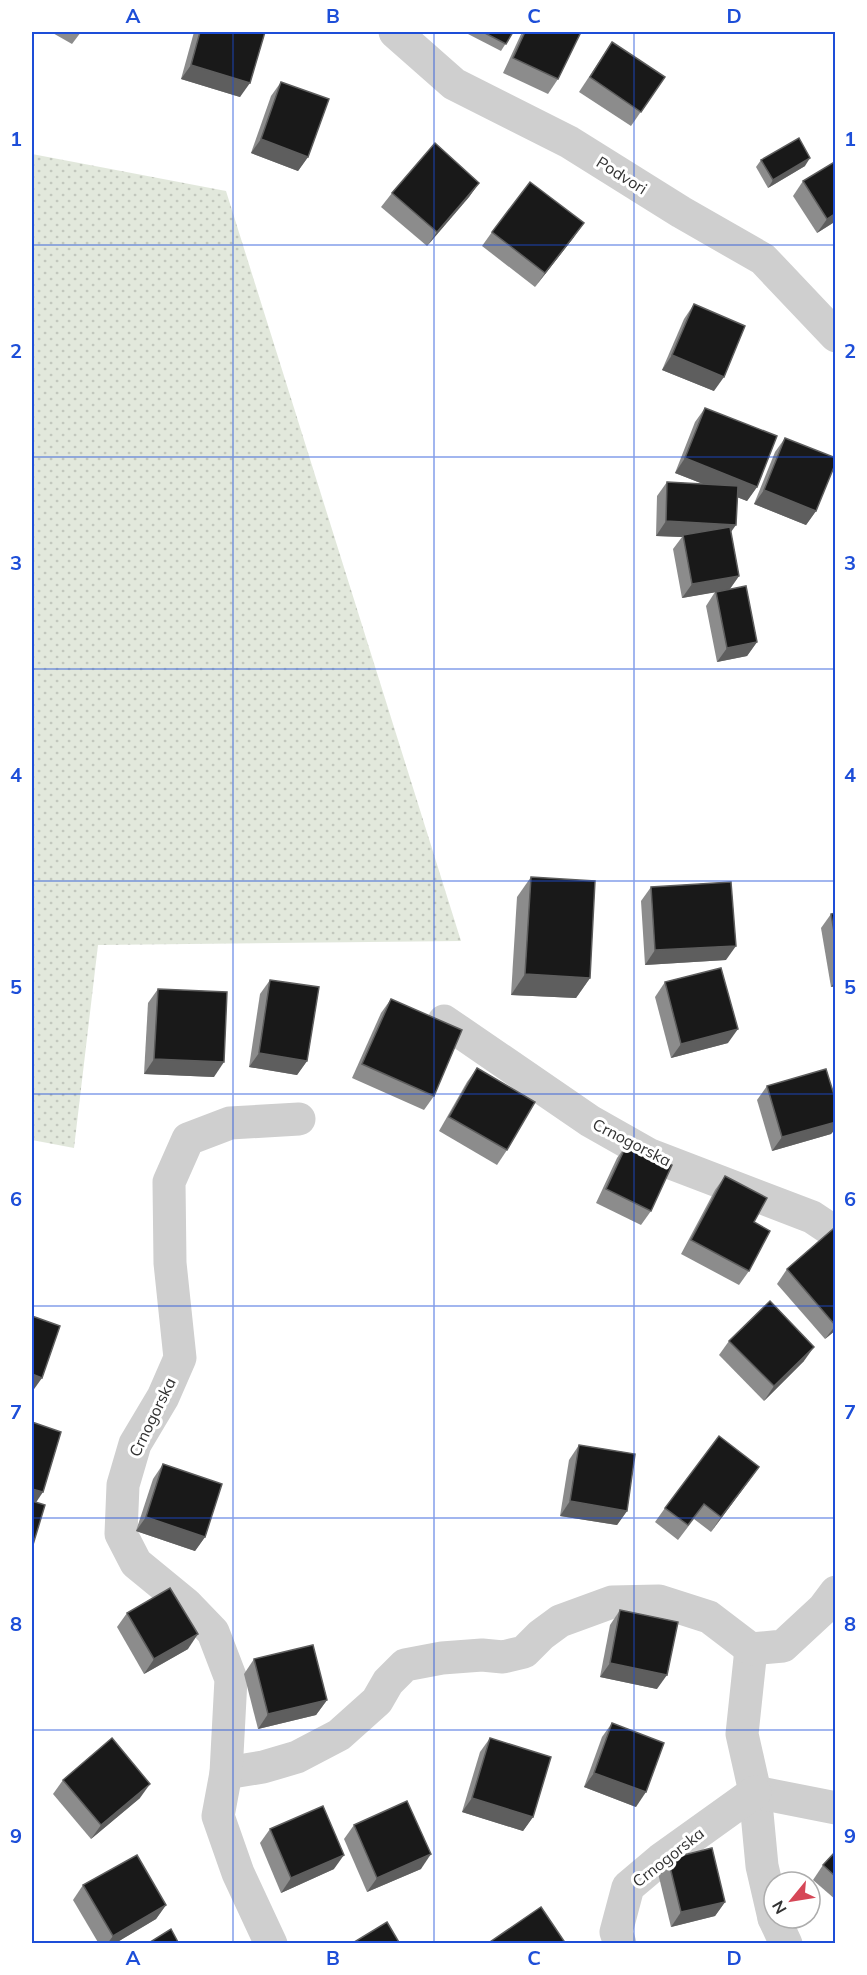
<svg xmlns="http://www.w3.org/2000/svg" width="867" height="1975" viewBox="0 0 867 1975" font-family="Mulish,sans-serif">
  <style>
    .grass { fill: url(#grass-dots) }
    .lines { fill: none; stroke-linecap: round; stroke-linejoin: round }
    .minor { stroke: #cfcfcf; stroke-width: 33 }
    .wall { fill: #8c8c8c }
    .shaded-wall { fill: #5e5e5e }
    .building { fill: #191919; stroke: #5e5e5e; stroke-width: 1.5 }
    .grid { fill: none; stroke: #1d4ed8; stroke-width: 1.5; stroke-opacity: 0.55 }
    .labels { text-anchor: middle; stroke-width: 6; stroke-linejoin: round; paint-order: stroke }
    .street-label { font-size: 16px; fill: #323232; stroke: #fff }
    .neatline { fill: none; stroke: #1d4ed8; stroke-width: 2 }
    .grid-label { font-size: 20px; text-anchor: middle; font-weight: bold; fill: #1d4ed8 }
  </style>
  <defs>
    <pattern id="grass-dots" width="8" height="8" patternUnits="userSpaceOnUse" patternTransform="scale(1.5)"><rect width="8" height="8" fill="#e2e8dc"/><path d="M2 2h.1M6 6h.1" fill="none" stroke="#c2c7bd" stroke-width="1.8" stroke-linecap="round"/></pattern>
  </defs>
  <rect width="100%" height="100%" fill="#fff"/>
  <path class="grass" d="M32,154l194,37 235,750 -363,4 -24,203 -42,-8z"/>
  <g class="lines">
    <g class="minor">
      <path d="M395,32l59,52 115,58 112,70 82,47 73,77"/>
      <path d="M444,1021l146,100 60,34 162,62 24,16"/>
      <path d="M751,1649l-9,85 13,58 7,74 12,52"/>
      <path d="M226,1773l37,-6 34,-10 42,-22 38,-34 11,-19 17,-17 37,-7 40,-3 21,2 21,-5 17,-17 19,-14 52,-19 47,-1 50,16 42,32 32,-3 41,-38 12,-16"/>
      <path d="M755,1792l81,16"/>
      <path d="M774,1918l12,26"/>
      <path d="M271,1944l-33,-71 -20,-57 8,-43 5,-94 -18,-47 -27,-28 -50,-41 -15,-29 2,-49 12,-41 28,-47 17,-39 -10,-95 -1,-81 19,-43 42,-16 69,-4"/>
      <path d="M620,1944l-4,-12 12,-45 32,-27 95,-68"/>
    </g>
  </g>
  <g class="wall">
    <path d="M51,32h30l-9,12z"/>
    <path d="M194,32h71l-25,65 -59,-18z"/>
    <path d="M469,32h44l-12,19 -33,-17z"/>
    <path d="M522,32h59l-23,47 -10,15 -45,-21z"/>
    <path d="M612,42l53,35 -34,49 -52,-34z"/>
    <path d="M281,82l27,75 -10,14 -47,-18 20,-57z"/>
    <path d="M761,160l44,6 -37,22 -12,-21z"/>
    <path d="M803,181l33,40 -19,12 -24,-37z"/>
    <path d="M479,183l-10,14 -42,49 -46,-39 11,-14z"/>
    <path d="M492,232l82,5 -39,50 -53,-41z"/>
    <path d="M694,304l20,87 -52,-21 22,-51z"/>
    <path d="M705,408l52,79 -10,14 -10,-4 -6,35 8,44 -9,13 27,53 -10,14 -30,6 -11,-56 9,-14 -33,6 -9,-49 9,-12 -26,-1 1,-40 10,-14 36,2 -28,-11 20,-51z"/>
    <path d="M785,438l31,73 -10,14 -52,-21 21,-52z"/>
    <path d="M531,877l59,101 -14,20 -65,-3 6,-98z"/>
    <path d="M651,887l75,73 -81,5 -4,-64z"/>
    <path d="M836,913v73l-5,1 -10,-59 10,-14z"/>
    <path d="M270,980l37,81 -10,14 -48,-8 11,-73z"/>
    <path d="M665,982l63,61 -57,15 -16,-61z"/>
    <path d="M158,989l56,88 -70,-3 4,-71z"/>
    <path d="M391,999l43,97 -10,14 -72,-32 29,-65z"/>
    <path d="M477,1068l30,82 -10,15 -58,-34 28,-49z"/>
    <path d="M767,1086l69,36v6l-5,6 -59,17 -15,-51z"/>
    <path d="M627,1144l24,67 -10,14 -45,-22 21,-45z"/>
    <path d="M725,1176l29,46 -5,49 -10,14 -58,-31 34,-64z"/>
    <path d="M836,1232v98l-11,9 -48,-55 10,-15z"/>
    <path d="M729,1341l75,20 -40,40 -45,-46z"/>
    <path d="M579,1445l48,66 -10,14 -57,-9 9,-56z"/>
    <path d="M163,1464l42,73 -10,14 -59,-20 17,-52z"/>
    <path d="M759,1467l-48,65 -17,-13 -16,21 -23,-18 10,-14z"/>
    <path d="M620,1610l37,79 -57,-12 10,-52z"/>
    <path d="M127,1613l61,36 -44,25 -27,-47z"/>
    <path d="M254,1659l73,41 -11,15 -58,14 -14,-55z"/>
    <path d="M612,1723l24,84 -52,-20 18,-50z"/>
    <path d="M490,1738l43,79 -10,14 -61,-19 18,-60z"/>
    <path d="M63,1780l77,18 -49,41 -38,-45z"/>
    <path d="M354,1825l67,44 -54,23 -23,-53z"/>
    <path d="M270,1829l64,40 -53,24 -21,-50z"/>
    <path d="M836,1851v49l-23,-20 10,-15z"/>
    <path d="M668,1859l57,43 -10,14 -44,11 -13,-54z"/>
    <path d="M83,1885l83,20 -10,14 -42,25h-15l-26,-44z"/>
  </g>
  <g class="shaded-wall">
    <path d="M191,65l59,18 -10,14 -59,-18z"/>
    <path d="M261,139l47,18 -10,14 -47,-18z"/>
    <path d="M810,158l-5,8 -37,22 5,-8z"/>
    <path d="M479,183l-10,14 -42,49 10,-14z"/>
    <path d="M836,213v8l-19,12 10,-14z"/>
    <path d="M584,223l-10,14 -39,50 10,-14z"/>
    <path d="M672,355l52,22 -10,14 -52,-21z"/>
    <path d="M685,458l72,29 -10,14 -72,-28z"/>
    <path d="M764,490l52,21 -10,14 -52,-21z"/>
    <path d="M666,521l70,4 -10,14 -43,-4 -1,2 -26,-1z"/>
    <path d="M739,576l-10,14 -47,8 10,-14z"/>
    <path d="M757,642l-10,14 -30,6 10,-14z"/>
    <path d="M736,946l-10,14 -81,5 10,-15z"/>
    <path d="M525,974l65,4 -14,20 -65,-3z"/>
    <path d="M836,980v6l-5,1z"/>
    <path d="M738,1029l-10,14 -57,15 10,-14z"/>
    <path d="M259,1053l48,8 -10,14 -48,-8z"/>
    <path d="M154,1059l70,3 -10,15 -70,-3z"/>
    <path d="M836,1122v6l-5,6 -59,17 10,-14z"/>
    <path d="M836,1325v5l-11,9z"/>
    <path d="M814,1347l-10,14 -40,40 10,-15z"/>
    <path d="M32,1374l10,4 -10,14z"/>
    <path d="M759,1467l-10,14 -38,51 10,-15z"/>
    <path d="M32,1489l11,3 -10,15 -1,-1z"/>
    <path d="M570,1501l57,10 -10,14 -57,-9z"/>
    <path d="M146,1517l59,20 -10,14 -59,-20z"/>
    <path d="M198,1634l-10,15 -44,25 10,-15z"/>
    <path d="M610,1663l57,12 -10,14 -57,-12z"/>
    <path d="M327,1700l-11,15 -58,14 10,-15z"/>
    <path d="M594,1773l52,19 -10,15 -52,-20z"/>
    <path d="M150,1784l-10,14 -49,41 10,-14z"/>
    <path d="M472,1798l61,19 -10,14 -61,-19z"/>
    <path d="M431,1854l-10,15 -54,23 10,-14z"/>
    <path d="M344,1855l-10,14 -53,24 10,-15z"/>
    <path d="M725,1902l-10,14 -44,11 10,-15z"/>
    <path d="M166,1905l-10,14 -42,25h-7l6,-8z"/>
  </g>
  <g class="building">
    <path d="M200,32h65l-15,51 -59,-18z"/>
    <path d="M483,32h30l-7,12z"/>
    <path d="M525,32h56l-23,47 -45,-21z"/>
    <path d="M612,42l53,35 -24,35 -51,-35z"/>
    <path d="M281,82l48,17 -21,58 -47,-18z"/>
    <path d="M799,138l11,20 -37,22 -12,-20z"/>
    <path d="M435,143l44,40 -42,49 -45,-39z"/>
    <path d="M836,161v52l-9,6 -24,-38z"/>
    <path d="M530,182l54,41 -39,50 -53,-41z"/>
    <path d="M694,304l51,22 -21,51 -52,-22z"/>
    <path d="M705,408l72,28 -20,51 -72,-29z"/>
    <path d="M785,438l51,20v4l-20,49 -52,-21z"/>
    <path d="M667,482l71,4 -2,39 -70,-4z"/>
    <path d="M730,527l9,49 -47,8 -9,-49z"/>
    <path d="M746,586l11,56 -30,6 -11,-56z"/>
    <path d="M531,877l64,4 -5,97 -65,-4z"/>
    <path d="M731,882l5,64 -81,4 -4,-63z"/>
    <path d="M836,913v30l-5,-29z"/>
    <path d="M721,968l17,61 -57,15 -16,-62z"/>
    <path d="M270,980l49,7 -12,74 -48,-8z"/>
    <path d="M158,989l69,3 -3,70 -70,-3z"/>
    <path d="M391,999l71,31 -28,66 -72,-32z"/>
    <path d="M477,1068l58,34 -28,48 -58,-33z"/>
    <path d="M826,1069l10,32v21l-54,15 -15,-51z"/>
    <path d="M627,1144l45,21 -21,46 -45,-22z"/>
    <path d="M725,1176l42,22 -13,24 16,9 -21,40 -58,-31z"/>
    <path d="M833,1229l3,3 -1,93 -48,-56z"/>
    <path d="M770,1301l44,46 -40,39 -45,-45z"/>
    <path d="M32,1316l28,10 -18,52 -10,-4z"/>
    <path d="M32,1422l29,10 -18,60 -11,-3z"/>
    <path d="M719,1436l40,31 -38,50 -17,-13 -16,21 -23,-17z"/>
    <path d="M579,1445l56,9 -8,57 -57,-10z"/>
    <path d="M163,1464l59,20 -17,53 -59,-20z"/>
    <path d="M32,1501l13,4 -13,43z"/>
    <path d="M170,1588l28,46 -44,25 -27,-46z"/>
    <path d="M620,1610l58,12 -11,53 -57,-12z"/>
    <path d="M313,1645l14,55 -59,14 -14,-55z"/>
    <path d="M612,1723l52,20 -18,49 -52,-19z"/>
    <path d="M112,1738l38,46 -49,41 -38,-45z"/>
    <path d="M490,1738l61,19 -18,60 -61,-19z"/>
    <path d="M407,1801l24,53 -54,24 -23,-53z"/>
    <path d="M323,1806l21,49 -53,23 -21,-49z"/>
    <path d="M712,1848l13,54 -44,10 -13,-53z"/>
    <path d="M836,1851v26l-13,-12z"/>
    <path d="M137,1855l29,50 -53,31 -30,-51z"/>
    <path d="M541,1907l25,37h-79z"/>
    <path d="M387,1922l13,22h-49z"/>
    <path d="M171,1929l8,15h-32z"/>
  </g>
  <path class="grid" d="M233,32v1912M434,32v1912M634,32v1912M32,245h804M32,457h804M32,669h804M32,881h804M32,1094h804M32,1306h804M32,1518h804M32,1730h804"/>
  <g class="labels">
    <g class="street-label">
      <text transform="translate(622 175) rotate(32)" y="6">Podvori</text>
      <text transform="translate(632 1142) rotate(27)" y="6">Crnogorska</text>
      <text transform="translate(152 1417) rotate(-64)" y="6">Crnogorska</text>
      <text transform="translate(668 1857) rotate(-38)" y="6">Crnogorska</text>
    </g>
  </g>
  <rect width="867" height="1975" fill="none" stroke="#ffffff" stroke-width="66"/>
  <g transform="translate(792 1900) rotate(240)"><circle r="28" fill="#ffffff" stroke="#adadad" stroke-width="1.5"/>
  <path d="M0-4.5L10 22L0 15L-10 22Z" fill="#d64757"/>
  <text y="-9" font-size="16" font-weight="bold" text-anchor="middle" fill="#323232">N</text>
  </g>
  <rect x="33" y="33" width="801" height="1909" class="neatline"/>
  <g class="grid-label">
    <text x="133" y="23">A</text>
    <text x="333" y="23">B</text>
    <text x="534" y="23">C</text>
    <text x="734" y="23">D</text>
    <text x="16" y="146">1</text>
    <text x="850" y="146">1</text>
    <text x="16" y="358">2</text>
    <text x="850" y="358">2</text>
    <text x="16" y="570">3</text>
    <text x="850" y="570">3</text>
    <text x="16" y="782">4</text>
    <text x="850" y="782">4</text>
    <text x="16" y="994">5</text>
    <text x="850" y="994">5</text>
    <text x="16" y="1206">6</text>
    <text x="850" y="1206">6</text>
    <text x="16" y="1419">7</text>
    <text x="850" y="1419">7</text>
    <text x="16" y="1631">8</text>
    <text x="850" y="1631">8</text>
    <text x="16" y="1843">9</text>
    <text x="850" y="1843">9</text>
    <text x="133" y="1965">A</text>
    <text x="333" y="1965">B</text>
    <text x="534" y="1965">C</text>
    <text x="734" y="1965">D</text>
  </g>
</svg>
